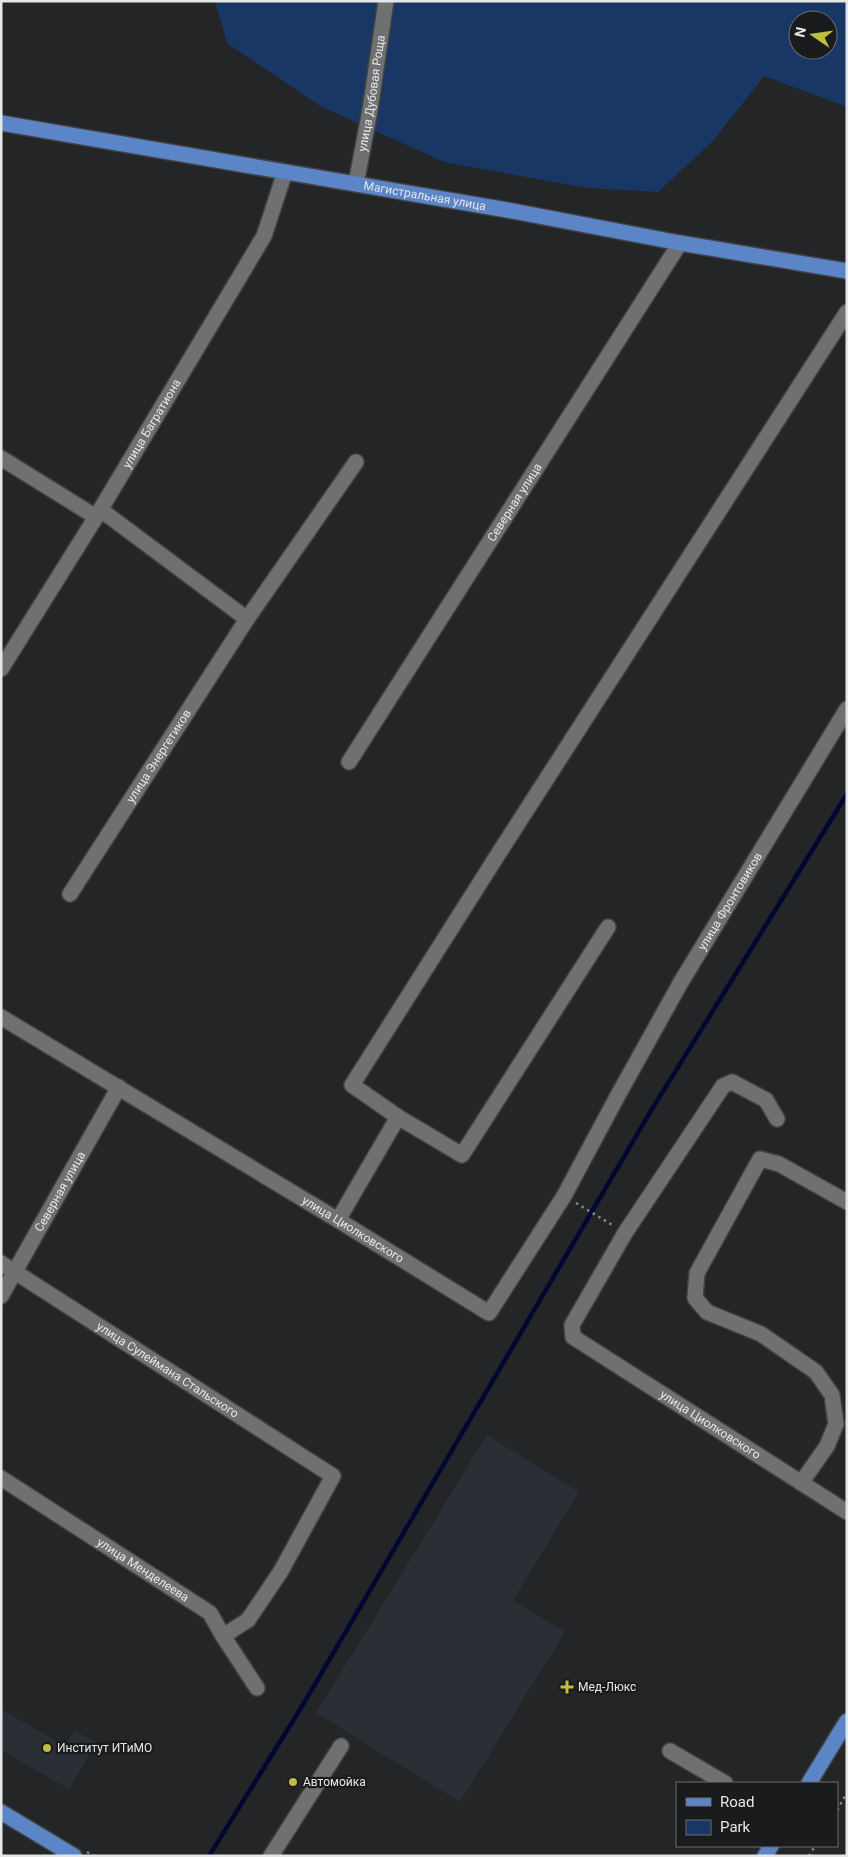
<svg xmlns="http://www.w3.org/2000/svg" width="848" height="1857" viewBox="0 0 848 1857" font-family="Roboto,sans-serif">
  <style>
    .built { fill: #2a2e35 }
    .green { fill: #193765; fill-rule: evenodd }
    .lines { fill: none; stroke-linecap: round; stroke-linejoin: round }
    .stream { stroke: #000832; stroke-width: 4.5 }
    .minor-casing { stroke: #414243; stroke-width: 18 }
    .major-casing { stroke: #414243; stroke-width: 18 }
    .path { stroke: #848688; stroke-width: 2.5; stroke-dasharray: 2.5 4; stroke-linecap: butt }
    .minor { stroke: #6e7072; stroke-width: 15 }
    .major { stroke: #5b85c6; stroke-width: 15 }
    .poi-dot { fill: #bfbe41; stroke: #1a1b1d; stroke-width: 2 }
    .labels { text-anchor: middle; stroke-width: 4.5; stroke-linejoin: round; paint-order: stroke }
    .street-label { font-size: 12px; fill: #e6e7e9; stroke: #1a1b1d }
    .poi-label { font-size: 12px; fill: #e6e7e9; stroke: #1a1b1d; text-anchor: start }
  </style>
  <rect width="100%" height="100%" fill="#232527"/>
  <g class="built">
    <path d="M487,1435l92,57 -66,108 52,32 -105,170 -144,-89z"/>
    <path d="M1,1709l64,37 9,-16 22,13 -27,46 -68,-39z"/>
  </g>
  <path class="green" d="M215,1h632v106l-83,-31 -51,65 -55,51 -71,-4 -143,-26 -124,-56 -93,-63zM798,20h30v30h-30z"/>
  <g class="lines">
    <path class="stream" d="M209,1856l92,-148 348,-594 198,-320"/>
    <g class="minor-casing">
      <g id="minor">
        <path id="s1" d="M356,184l14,-74 16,-109"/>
        <path d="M1,458l95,59"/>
        <path d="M101,510l146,109"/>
        <path id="s2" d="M1,669l95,-152 168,-281 21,-64"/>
        <path id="s3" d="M349,762l331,-519"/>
        <path id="s4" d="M70,894l177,-275 109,-157"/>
        <path id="s5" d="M1,1017l337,203 151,93 75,-117 53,-99 64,-115 166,-273"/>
        <path d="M398,1117l64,38 146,-228"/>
        <path id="s6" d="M777,1119l-11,-19 -34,-18 -9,4 -98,147 -53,92 1,12 274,175"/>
        <path d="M338,1220l60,-103 -46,-32 145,-229 350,-544"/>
        <path id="s7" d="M1,1263l332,213 -52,95 -33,49 -25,16"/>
        <path id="s8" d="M1,1296l118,-209"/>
        <path id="s9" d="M1,1478l209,135 13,23 34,52"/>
        <path d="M801,1483l26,-37 9,-22 -4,-29 -16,-23 -55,-38 -54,-22 -12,-14 2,-25 63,-114 19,5 68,38"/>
        <path d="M670,1751l55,32"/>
        <path d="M271,1856l70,-110"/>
      </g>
    </g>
    <g class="major-casing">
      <g id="major">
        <path id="s10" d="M1,123l506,87 173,33 167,28"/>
        <path d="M809,1783l38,-62"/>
        <path d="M1,1812l73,44"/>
        <path d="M765,1856l6,-10"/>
      </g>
    </g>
    <g class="path">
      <path d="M576,1203l38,23"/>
      <path d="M837,1810l10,-17"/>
      <path d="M87,1852l7,4"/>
      <path d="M809,1856l6,-10"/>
    </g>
    <use href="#minor" class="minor"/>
    <use href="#major" class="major"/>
  </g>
  <g class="poi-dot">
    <path d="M564.5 1679.5h5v5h5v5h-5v5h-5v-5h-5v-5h5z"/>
    <circle cx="47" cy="1748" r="5"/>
    <circle cx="293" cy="1782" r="5"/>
  </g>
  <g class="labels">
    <g class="street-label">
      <text dy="4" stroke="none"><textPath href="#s1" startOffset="92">улица Дубовая Роща</textPath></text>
      <text dy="4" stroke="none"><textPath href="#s10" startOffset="430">Магистральная улица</textPath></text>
      <text dy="4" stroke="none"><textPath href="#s2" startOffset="288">улица Багратиона</textPath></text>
      <text dy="4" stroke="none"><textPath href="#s3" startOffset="308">Северная улица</textPath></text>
      <text dy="4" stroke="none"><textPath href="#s4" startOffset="164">улица Энергетиков</textPath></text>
      <text dy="4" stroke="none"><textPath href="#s5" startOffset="1048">улица Фронтовиков</textPath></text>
      <text dy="4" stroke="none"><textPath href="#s8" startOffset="120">Северная улица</textPath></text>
      <text dy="4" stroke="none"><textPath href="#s5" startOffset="411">улица Циолковского</textPath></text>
      <text dy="4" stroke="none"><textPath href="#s7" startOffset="198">улица Сулеймана Стальского</textPath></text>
      <text dy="4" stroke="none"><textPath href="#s6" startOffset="528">улица Циолковского</textPath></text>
      <text dy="4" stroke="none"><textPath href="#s9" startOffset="169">улица Менделеева</textPath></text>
    </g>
    <g class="poi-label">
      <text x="578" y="1691">Мед-Люкс</text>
      <text x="57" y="1752">Институт ИТиМО</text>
      <text x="303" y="1786">Автомойка</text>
    </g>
  </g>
  <rect width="848" height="1857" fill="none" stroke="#e6e7e9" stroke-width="5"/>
  <rect x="676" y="1782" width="162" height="65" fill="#1a1b1d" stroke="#6c6d6f"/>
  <rect x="686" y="1798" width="25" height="8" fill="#5b85c6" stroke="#6c6d6f"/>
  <text x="720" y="1807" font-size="15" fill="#e6e7e9">Road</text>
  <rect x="686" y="1820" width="25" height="15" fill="#193765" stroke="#6c6d6f"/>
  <text x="720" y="1832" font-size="15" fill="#e6e7e9">Park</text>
  <g transform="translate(813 35) rotate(283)"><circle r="24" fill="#1a1b1d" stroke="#6c6d6f"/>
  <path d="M0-4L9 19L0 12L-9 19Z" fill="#bfbe41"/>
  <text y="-8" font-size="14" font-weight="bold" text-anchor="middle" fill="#e6e7e9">N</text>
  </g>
</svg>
